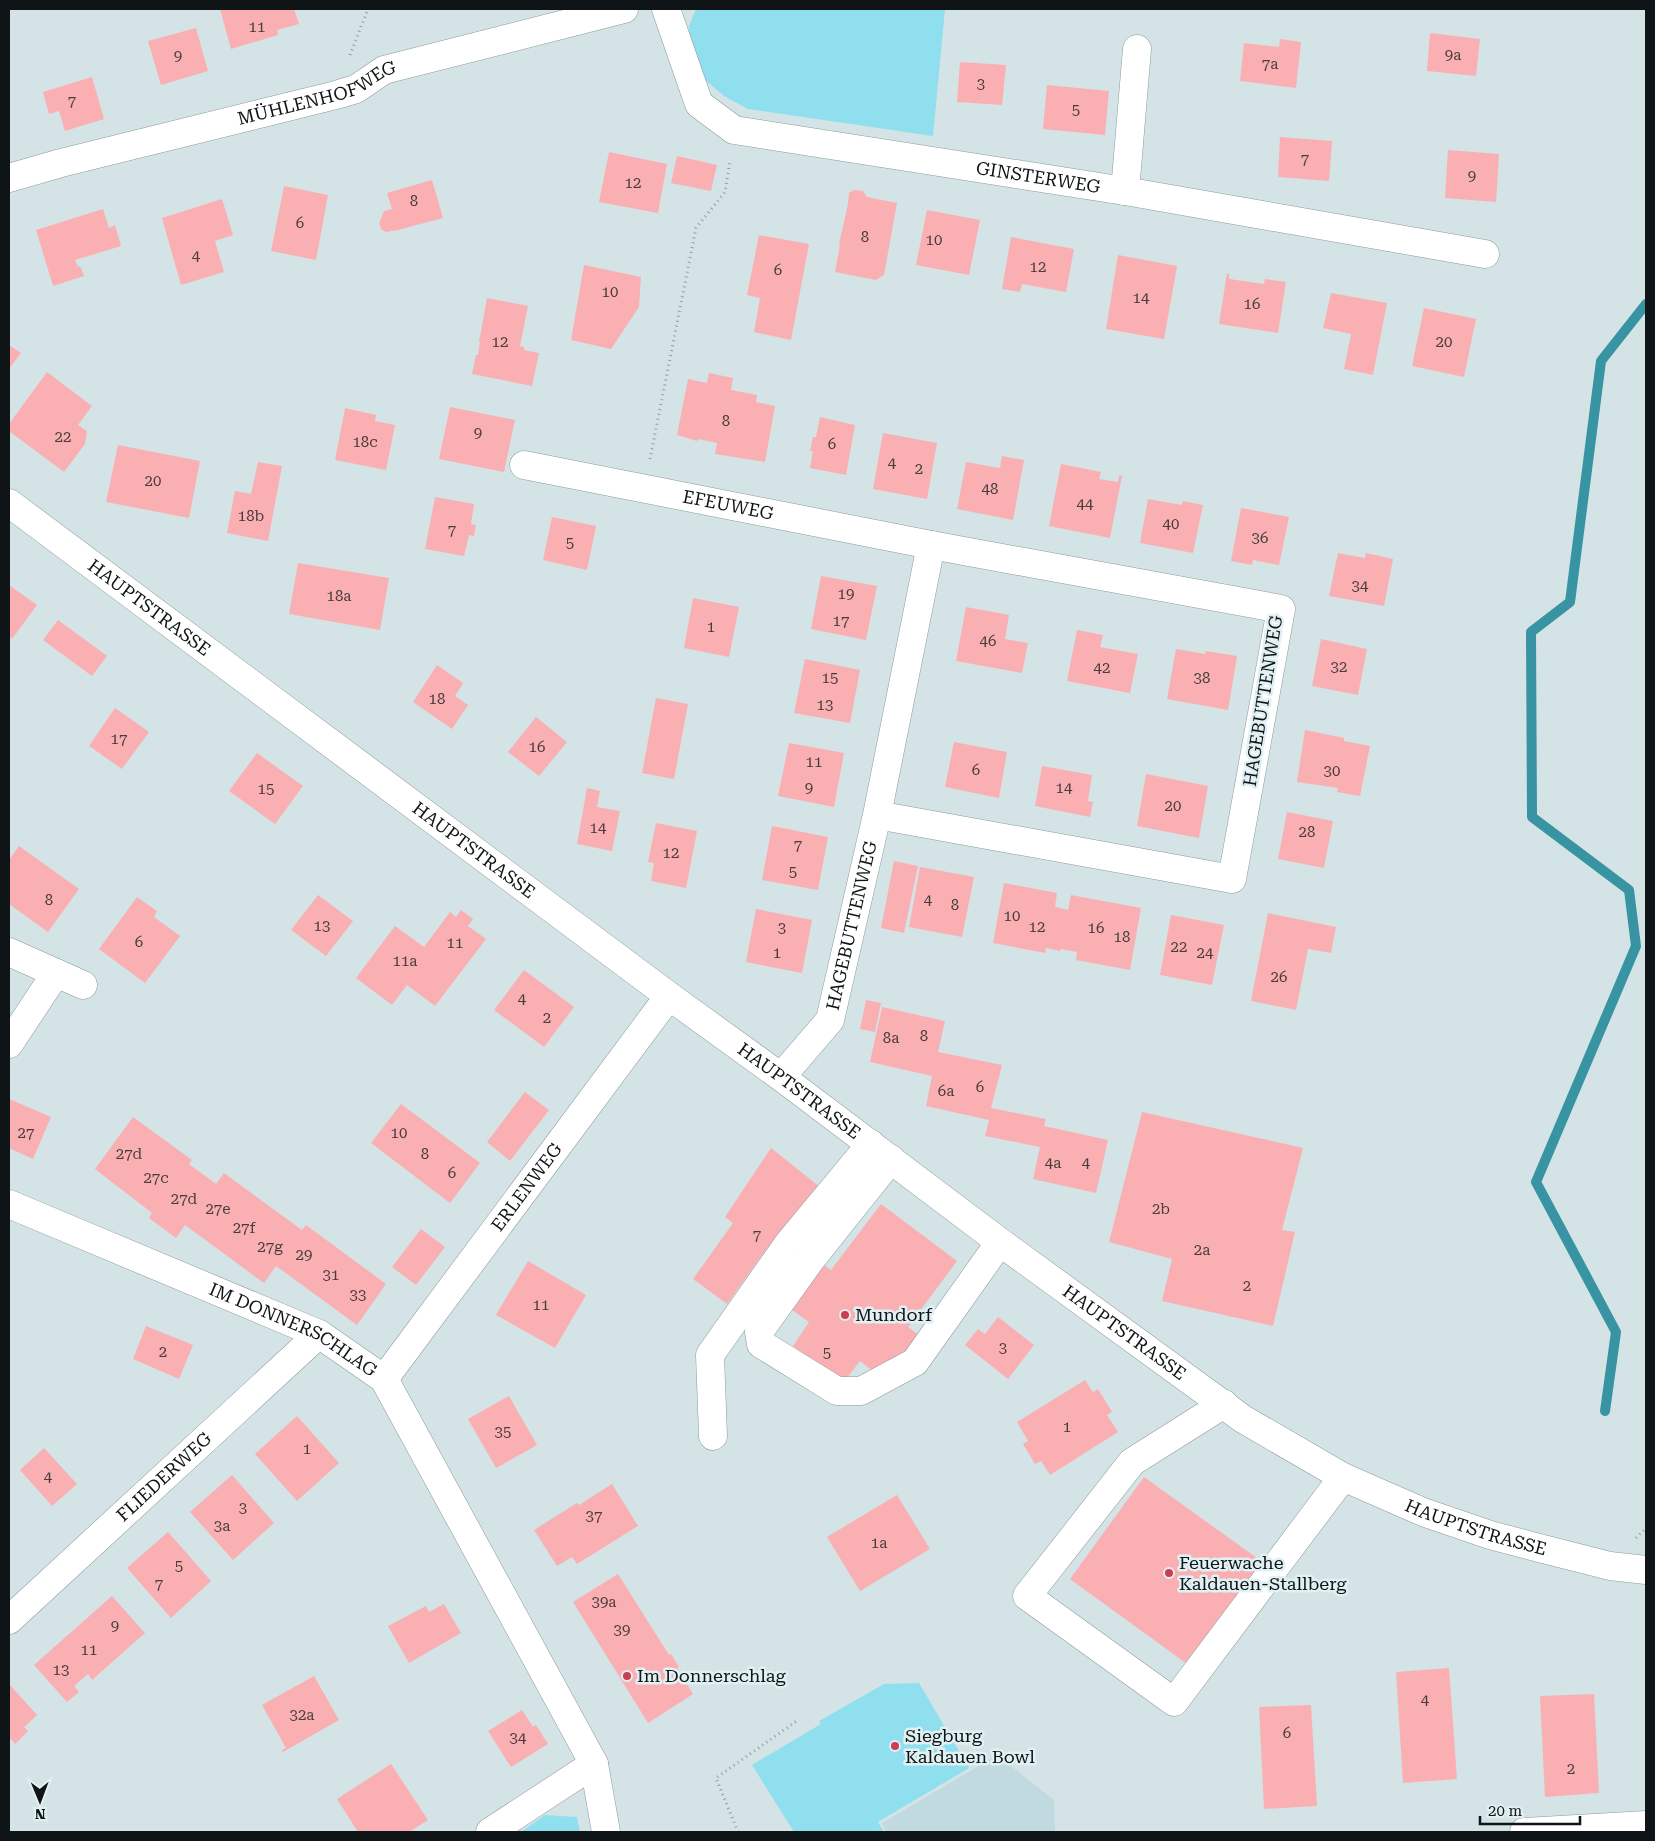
<svg xmlns="http://www.w3.org/2000/svg" width="1655" height="1841" viewBox="0 0 1655 1841" font-family="'Roboto Serif',serif">
  <style>
    .built { fill: #c1dadf }
    .green { fill: #90dfee }
    .lines { fill: none; stroke-linecap: round; stroke-linejoin: round }
    .stream { stroke: #3893a2; stroke-width: 10 }
    .building { fill: #fab0b3 }
    .minor-casing { stroke: #8c9a9d; stroke-width: 29 }
    .path { stroke: #929ea0; stroke-width: 3; stroke-dasharray: 1 4; stroke-linecap: butt }
    .minor { stroke: #fff; stroke-width: 28 }
    .poi-dot { fill: #cc3c52; stroke: #e1f0f3; stroke-width: 2 }
    .labels { text-anchor: middle; stroke-width: 5; stroke-linejoin: round; paint-order: stroke }
    .number-label { font-size: 15px; fill: #4a3c3d }
    .street-label { font-size: 18px; fill: #0f1516; stroke: #e1f0f3 }
    .poi-label { font-size: 18px; fill: #0f1516; stroke: #e1f0f3; text-anchor: start }
  </style>
  <rect width="100%" height="100%" fill="#d4e3e6"/>
  <path class="built" d="M997,1755l57,45 1,32h-169l-4,-9z"/>
  <g class="green">
    <path d="M696,9h249l-12,127 -185,-27 -24,-13 -21,-18 -13,-27 -1,-25z"/>
    <path d="M919,1683l50,85 -91,54 6,10h-90l-42,-67 69,-41 -2,-3 65,-37z"/>
    <path d="M545,1815l32,2 3,15h-59z"/>
  </g>
  <g class="lines">
    <path class="stream" d="M1605,1411l11,-79 -80,-150 100,-236 -7,-56 -97,-73 -1,-185 39,-30 31,-241 45,-57"/>
  </g>
  <g class="building">
    <path d="M220,9h74l5,15 -22,6 1,5 -47,14z"/>
    <path d="M196,28l12,43 -47,14 -13,-44z"/>
    <path d="M1430,33l50,6 -4,37 -49,-5z"/>
    <path d="M1280,39l21,3 -5,46 -56,-7 4,-38 35,4z"/>
    <path d="M960,62l46,3 -4,40 -45,-3z"/>
    <path d="M92,77l12,42 -39,12 -6,-20 -10,3 -6,-22z"/>
    <path d="M1047,85l62,6 -4,44 -62,-6z"/>
    <path d="M1280,137l52,4 -3,40 -51,-4z"/>
    <path d="M1448,150l51,4 -3,48 -51,-4z"/>
    <path d="M609,152l58,12 -9,49 -59,-11z"/>
    <path d="M677,156l40,9 -6,26 -40,-8z"/>
    <path d="M432,180l11,38 -45,12 -12,2 -4,-2 -3,-6 5,-13 8,-2 -5,-16z"/>
    <path d="M284,186l44,9 -12,65 -45,-9z"/>
    <path d="M854,190l9,1 4,6 30,6 -13,72 -8,5 -41,-8 5,-27 -1,-1 9,-40 1,-11z"/>
    <path d="M222,199l11,36 -18,6 9,31 -43,13 -19,-67z"/>
    <path d="M103,209l6,19 6,-3 6,21 -46,14 3,7 2,-1 4,10 -31,10 -17,-56z"/>
    <path d="M927,210l53,10 -11,55 -53,-10z"/>
    <path d="M759,235l50,9 -18,96 -37,-8 6,-34 -13,-3z"/>
    <path d="M1011,237l63,12 -8,43 -44,-8 -2,8 -18,-3z"/>
    <path d="M1118,255l59,11 -13,73 -58,-10z"/>
    <path d="M584,265l57,12 -2,30 -28,42 -40,-9z"/>
    <path d="M1227,273l2,1v5l35,5 1,-5 21,3 -8,51 -59,-9z"/>
    <path d="M1331,293l56,10 -14,72 -29,-6 7,-35 -28,-6z"/>
    <path d="M487,298l41,8 -8,40 4,1v3l15,3 -7,33 -60,-12 4,-19h2l2,-13h-1z"/>
    <path d="M1424,308l52,11 -12,58 -52,-11z"/>
    <path d="M9,345l12,8 -12,16z"/>
    <path d="M47,372l45,34 -14,19 9,6 -2,13 -21,28 -55,-41v-7z"/>
    <path d="M709,373l24,5 -2,12 26,5 -1,7 19,4 -10,56 -50,-8 2,-11 -19,-4 -1,2 -20,-6 11,-56 19,4z"/>
    <path d="M450,407l65,13 -11,52 -65,-13z"/>
    <path d="M345,408l31,7 -1,6 20,4 -9,45 -51,-10z"/>
    <path d="M820,417l35,8 -9,50 -36,-7 3,-17h-3l3,-14h3z"/>
    <path d="M883,433l54,10 -10,56 -54,-10z"/>
    <path d="M118,445l82,16 -11,57 -83,-16z"/>
    <path d="M1002,456l22,4 -11,60 -56,-11 9,-47 34,6z"/>
    <path d="M258,462l24,4 -14,75 -41,-8 8,-42 16,3z"/>
    <path d="M1061,464l40,8 -2,7 19,3 1,-7 3,1 -12,62 -61,-12z"/>
    <path d="M435,497l39,7 -3,20 5,1 -2,11 -5,-1 -5,21 -39,-7z"/>
    <path d="M1148,499l34,6 1,-4 20,4 -10,48 -53,-10z"/>
    <path d="M1241,508l48,9 -10,48 -26,-5 -1,5 -21,-4z"/>
    <path d="M552,517l44,9 -9,44 -44,-10z"/>
    <path d="M1338,553l27,5 1,-5 27,6 -9,47 -55,-10z"/>
    <path d="M298,563l91,15 -9,52 -91,-16z"/>
    <path d="M821,576l56,10 -11,54 -55,-11z"/>
    <path d="M9,585l28,20 -25,34 -3,-3z"/>
    <path d="M693,598l46,9 -10,50 -45,-9z"/>
    <path d="M966,607l43,8 -4,24 23,4 -6,30 -66,-12z"/>
    <path d="M58,620l49,36 -15,20 -49,-36z"/>
    <path d="M1077,630l26,5 -3,12 38,7 -8,39 -63,-12z"/>
    <path d="M1321,639l46,10 -9,46 -46,-9z"/>
    <path d="M1176,649l29,5 1,-3 31,5 -9,54 -61,-11z"/>
    <path d="M805,659l55,11 -10,53 -56,-10z"/>
    <path d="M437,665l26,18 -8,13 13,9 -16,24 -39,-27z"/>
    <path d="M656,698l32,6 -14,75 -32,-6z"/>
    <path d="M115,708l34,24 -27,37 -33,-23z"/>
    <path d="M536,717l31,25 -28,34 -31,-24z"/>
    <path d="M1305,730l39,8v3l26,5 -10,50 -23,-4 1,-4 -41,-6z"/>
    <path d="M954,742l53,10 -8,46 -54,-11z"/>
    <path d="M789,743l55,10 -10,54 -56,-11z"/>
    <path d="M257,753l46,33 -28,38 -46,-33z"/>
    <path d="M1042,766l50,9 -4,26 5,1 -3,15 -55,-11z"/>
    <path d="M1146,774l62,12 -9,52 -62,-12z"/>
    <path d="M587,788l13,3 -3,16 23,4 -8,40 -35,-7z"/>
    <path d="M1287,812l46,9 -9,47 -46,-9z"/>
    <path d="M656,823l41,8 -11,57 -35,-7 3,-18 -6,-1z"/>
    <path d="M772,826l56,11 -10,53 -56,-10z"/>
    <path d="M19,846l60,43 -31,43 -39,-28v-44z"/>
    <path d="M894,861l24,5 -14,67 -23,-5z"/>
    <path d="M920,867l54,10 -12,60 -53,-10z"/>
    <path d="M1004,883l53,10 -2,14 13,3 3,-15 70,13 -11,62 -54,-10 1,-8 -16,-3 -1,2 -14,-3 -1,5 -52,-10z"/>
    <path d="M318,895l35,26 -27,35 -35,-26z"/>
    <path d="M137,897l20,14 -3,6 26,19 -35,47 -46,-34z"/>
    <path d="M756,909l56,11 -10,53 -56,-11z"/>
    <path d="M461,910l12,9 -5,7 18,13 -51,67 -28,-21 -15,20 -36,-27 39,-52 29,21 26,-35 6,5z"/>
    <path d="M1268,913l68,14 -5,26 -23,-4 -12,61 -45,-9z"/>
    <path d="M1171,915l53,10 -12,60 -52,-10z"/>
    <path d="M524,970l50,37 -30,40 -50,-37z"/>
    <path d="M866,1000l15,3 -6,29 -15,-3z"/>
    <path d="M882,1007l63,14 -7,31 64,13 -11,43 55,11 -2,7 64,14 -12,53 -63,-14 7,-32 -55,-11 4,-16 -63,-14 6,-30 -62,-14z"/>
    <path d="M525,1092l24,18 -39,51 -23,-19z"/>
    <path d="M9,1099l42,18 -18,42 -24,-11z"/>
    <path d="M401,1104l79,59 -30,40 -79,-60z"/>
    <path d="M1142,1112l161,36 -21,82 13,2 -22,94 -111,-25 10,-42 -63,-17z"/>
    <path d="M133,1117l59,43 -3,4 27,20 8,-11 78,57 4,-5 80,59 -29,41 -81,-59 -12,17 -79,-58 -9,13 -27,-20 3,-5 -57,-44z"/>
    <path d="M771,1148l54,43 -50,61 -7,-5 -41,57 -34,-25 40,-56 -8,-6z"/>
    <path d="M881,1204l76,57 -49,66 16,12 -51,32 -13,-10 -17,22 -50,-37 16,-24 -21,-15 33,-44 10,7z"/>
    <path d="M421,1229l24,18 -29,38 -24,-18z"/>
    <path d="M528,1261l58,34 -31,53 -59,-33z"/>
    <path d="M998,1317l36,28 -26,34 -43,-34 13,-16 7,5z"/>
    <path d="M146,1326l47,19 -14,34 -46,-20z"/>
    <path d="M1085,1380l8,12 5,-3 14,23 -5,3 11,17 -68,43 -9,-14 -6,3 -12,-20 5,-3 -11,-19z"/>
    <path d="M509,1396l28,49 -41,23 -28,-49z"/>
    <path d="M297,1416l42,47 -42,38 -42,-47z"/>
    <path d="M44,1448l33,36 -25,22 -32,-36z"/>
    <path d="M232,1475l42,48 -41,37 -43,-48z"/>
    <path d="M1144,1477l124,89 -74,103 -124,-90z"/>
    <path d="M612,1484l26,42 -61,38 -5,-7 -15,9 -23,-36 43,-27 2,2z"/>
    <path d="M897,1495l33,54 -70,42 -33,-54z"/>
    <path d="M168,1532l43,49 -40,37 -44,-50z"/>
    <path d="M618,1574l51,81 2,-1 8,13 -2,1 16,26 -45,29 -75,-121z"/>
    <path d="M112,1596l33,37 -53,47 -4,-6 -14,12 5,6 -12,10 -33,-37z"/>
    <path d="M444,1604l17,29 -52,30 -21,-37 38,-20 3,6z"/>
    <path d="M1449,1668l8,111 -54,4 -7,-111z"/>
    <path d="M314,1676l25,44 -56,32 -1,-2 4,-2 -24,-43z"/>
    <path d="M9,1684l28,31 -13,12 4,4 -13,13 -4,-5 -2,2z"/>
    <path d="M1594,1694l5,99 -54,4 -5,-101z"/>
    <path d="M1311,1705l6,101 -53,3 -5,-102z"/>
    <path d="M522,1710l11,17 3,-2 12,19 -37,23 -23,-36z"/>
    <path d="M391,1764l37,56 -19,12h-51l-21,-33z"/>
  </g>
  <g class="lines">
    <g class="minor-casing">
      <g id="minor">
        <path id="s1" d="M666,9l33,95 35,26 391,61 360,63"/>
        <path id="s2" d="M9,178l52,-15 275,-68 20,-6 28,-19 240,-61"/>
        <path d="M1125,191l12,-142"/>
        <path id="s3" d="M524,465l407,80"/>
        <path id="s4" d="M9,503l660,493 112,81 219,165 243,177 100,58 80,35 67,23 61,16 59,15 36,4"/>
        <path d="M9,952l47,21 -47,71"/>
        <path d="M56,973l27,12"/>
        <path id="s5" d="M781,1077l49,-57 47,-205 54,-270 350,64 -49,270 -355,-64"/>
        <path d="M891,1159l-82,103 -50,70 2,12 76,47h24l54,-29 85,-120"/>
        <path id="s6" d="M9,1204l310,130 65,45 210,385 12,68"/>
        <path id="s7" d="M384,1379l285,-383"/>
        <path d="M1224,1404l-92,58 -105,134 147,106 169,-225"/>
        <path d="M713,1436l-3,-81 78,-111 83,-100"/>
        <path id="s8" d="M9,1620l310,-286"/>
        <path d="M490,1832l104,-68"/>
        <path d="M1524,1832l122,-7"/>
      </g>
    </g>
    <g class="path">
      <path d="M350,55l18,-46"/>
      <path d="M650,459l46,-231 29,-36 5,-31"/>
      <path d="M1636,1538l10,-10"/>
      <path d="M738,1832l-22,-54 82,-58"/>
    </g>
    <use href="#minor" class="minor"/>
  </g>
  <g class="poi-dot">
    <circle cx="845" cy="1315" r="5"/>
    <circle cx="1169" cy="1573" r="5"/>
    <circle cx="627" cy="1676" r="5"/>
    <circle cx="895" cy="1746" r="5"/>
  </g>
  <g class="labels">
    <g class="number-label">
      <text x="257" y="32">11</text>
      <text x="1453" y="60">9a</text>
      <text x="178" y="61">9</text>
      <text x="1270" y="69">7a</text>
      <text x="981" y="89">3</text>
      <text x="72" y="106">7</text>
      <text x="1076" y="115">5</text>
      <text x="1305" y="164">7</text>
      <text x="1472" y="181">9</text>
      <text x="633" y="188">12</text>
      <text x="414" y="206">8</text>
      <text x="300" y="228">6</text>
      <text x="865" y="242">8</text>
      <text x="934" y="245">10</text>
      <text x="196" y="261">4</text>
      <text x="1038" y="272">12</text>
      <text x="778" y="275">6</text>
      <text x="610" y="297">10</text>
      <text x="1141" y="303">14</text>
      <text x="1252" y="309">16</text>
      <text x="500" y="347">12</text>
      <text x="1444" y="347">20</text>
      <text x="726" y="426">8</text>
      <text x="478" y="438">9</text>
      <text x="63" y="442">22</text>
      <text x="365" y="447">18c</text>
      <text x="832" y="449">6</text>
      <text x="892" y="468">4</text>
      <text x="919" y="474">2</text>
      <text x="153" y="486">20</text>
      <text x="990" y="494">48</text>
      <text x="1085" y="509">44</text>
      <text x="251" y="521">18b</text>
      <text x="1171" y="529">40</text>
      <text x="452" y="535">7</text>
      <text x="1260" y="543">36</text>
      <text x="570" y="548">5</text>
      <text x="1360" y="591">34</text>
      <text x="846" y="599">19</text>
      <text x="339" y="601">18a</text>
      <text x="841" y="626">17</text>
      <text x="711" y="632">1</text>
      <text x="988" y="646">46</text>
      <text x="1339" y="672">32</text>
      <text x="1102" y="673">42</text>
      <text x="830" y="683">15</text>
      <text x="1202" y="683">38</text>
      <text x="437" y="704">18</text>
      <text x="825" y="710">13</text>
      <text x="119" y="744">17</text>
      <text x="537" y="752">16</text>
      <text x="814" y="767">11</text>
      <text x="976" y="775">6</text>
      <text x="1332" y="776">30</text>
      <text x="809" y="793">9</text>
      <text x="1064" y="793">14</text>
      <text x="266" y="794">15</text>
      <text x="1173" y="811">20</text>
      <text x="598" y="833">14</text>
      <text x="1307" y="837">28</text>
      <text x="798" y="850">7</text>
      <text x="671" y="858">12</text>
      <text x="793" y="877">5</text>
      <text x="49" y="905">8</text>
      <text x="928" y="905">4</text>
      <text x="955" y="910">8</text>
      <text x="1012" y="921">10</text>
      <text x="322" y="931">13</text>
      <text x="1037" y="932">12</text>
      <text x="782" y="933">3</text>
      <text x="1096" y="933">16</text>
      <text x="1122" y="942">18</text>
      <text x="139" y="947">6</text>
      <text x="455" y="948">11</text>
      <text x="1179" y="952">22</text>
      <text x="777" y="958">1</text>
      <text x="1205" y="958">24</text>
      <text x="405" y="966">11a</text>
      <text x="1279" y="982">26</text>
      <text x="522" y="1004">4</text>
      <text x="547" y="1023">2</text>
      <text x="924" y="1041">8</text>
      <text x="891" y="1043">8a</text>
      <text x="980" y="1092">6</text>
      <text x="946" y="1096">6a</text>
      <text x="26" y="1138">27</text>
      <text x="399" y="1138">10</text>
      <text x="129" y="1159">27d</text>
      <text x="425" y="1159">8</text>
      <text x="1053" y="1168">4a</text>
      <text x="1086" y="1168">4</text>
      <text x="452" y="1178">6</text>
      <text x="156" y="1183">27c</text>
      <text x="184" y="1204">27d</text>
      <text x="218" y="1214">27e</text>
      <text x="1161" y="1214">2b</text>
      <text x="244" y="1233">27f</text>
      <text x="757" y="1240">7</text>
      <text x="270" y="1252">27g</text>
      <text x="1202" y="1255">2a</text>
      <text x="304" y="1260">29</text>
      <text x="331" y="1280">31</text>
      <text x="1247" y="1291">2</text>
      <text x="358" y="1300">33</text>
      <text x="541" y="1310">11</text>
      <text x="1003" y="1353">3</text>
      <text x="163" y="1357">2</text>
      <text x="827" y="1358">5</text>
      <text x="1067" y="1432">1</text>
      <text x="503" y="1437">35</text>
      <text x="307" y="1454">1</text>
      <text x="48" y="1482">4</text>
      <text x="243" y="1513">3</text>
      <text x="594" y="1521">37</text>
      <text x="222" y="1531">3a</text>
      <text x="879" y="1548">1a</text>
      <text x="179" y="1571">5</text>
      <text x="159" y="1589">7</text>
      <text x="604" y="1607">39a</text>
      <text x="115" y="1631">9</text>
      <text x="622" y="1635">39</text>
      <text x="89" y="1655">11</text>
      <text x="61" y="1675">13</text>
      <text x="1425" y="1705">4</text>
      <text x="302" y="1720">32a</text>
      <text x="1287" y="1738">6</text>
      <text x="518" y="1743">34</text>
      <text x="1571" y="1774">2</text>
    </g>
    <g class="street-label">
      <text dy="6" stroke="none"><textPath href="#s2" startOffset="320">MÜHLENHOFWEG</textPath></text>
      <text dy="6" stroke="none"><textPath href="#s1" startOffset="452">GINSTERWEG</textPath></text>
      <text dy="6" stroke="none"><textPath href="#s3" startOffset="208">EFEUWEG</textPath></text>
      <text dy="6" stroke="none"><textPath href="#s4" startOffset="175">HAUPTSTRASSE</textPath></text>
      <text transform="translate(1263 701) rotate(-81)" y="6">HAGEBUTTENWEG</text>
      <text dy="6" stroke="none"><textPath href="#s4" startOffset="580">HAUPTSTRASSE</textPath></text>
      <text dy="6" stroke="none"><textPath href="#s5" startOffset="172">HAGEBUTTENWEG</textPath></text>
      <text dy="6" stroke="none"><textPath href="#s4" startOffset="985">HAUPTSTRASSE</textPath></text>
      <text dy="6" stroke="none"><textPath href="#s7" startOffset="239">ERLENWEG</textPath></text>
      <text dy="6" stroke="none"><textPath href="#s6" startOffset="311">IM DONNERSCHLAG</textPath></text>
      <text dy="6" stroke="none"><textPath href="#s4" startOffset="1390">HAUPTSTRASSE</textPath></text>
      <text dy="6" stroke="none"><textPath href="#s8" startOffset="211">FLIEDERWEG</textPath></text>
      <text dy="6" stroke="none"><textPath href="#s4" startOffset="1795">HAUPTSTRASSE</textPath></text>
    </g>
    <g class="poi-label">
      <text x="855" y="1321">Mundorf</text>
      <text x="1179" y="1569">Feuerwache<tspan x="1179" dy="21">Kaldauen-Stallberg</tspan></text>
      <text x="637" y="1682">Im Donnerschlag</text>
      <text x="905" y="1742">Siegburg<tspan x="905" dy="21">Kaldauen Bowl</tspan></text>
    </g>
  </g>
  <rect width="1655" height="1841" fill="none" stroke="#0f1516" stroke-width="20"/>
  <g transform="translate(40 1801) rotate(179)" stroke="#e1f0f3" stroke-width="4" paint-order="stroke">
  <path d="M0-4L9 19L0 12L-9 19Z" fill="#0f1516"/>
  <text y="-8" font-size="14" font-weight="bold" text-anchor="middle" fill="#0f1516">N</text>
  </g>
  <path d="M1480 1816v8h100v-8" fill="none" stroke="#0f1516" stroke-width="2.5"/>
  <text x="1488" y="1816" font-size="15" fill="#0f1516" stroke="#e1f0f3" stroke-width="4" paint-order="stroke">20 m</text>
</svg>
